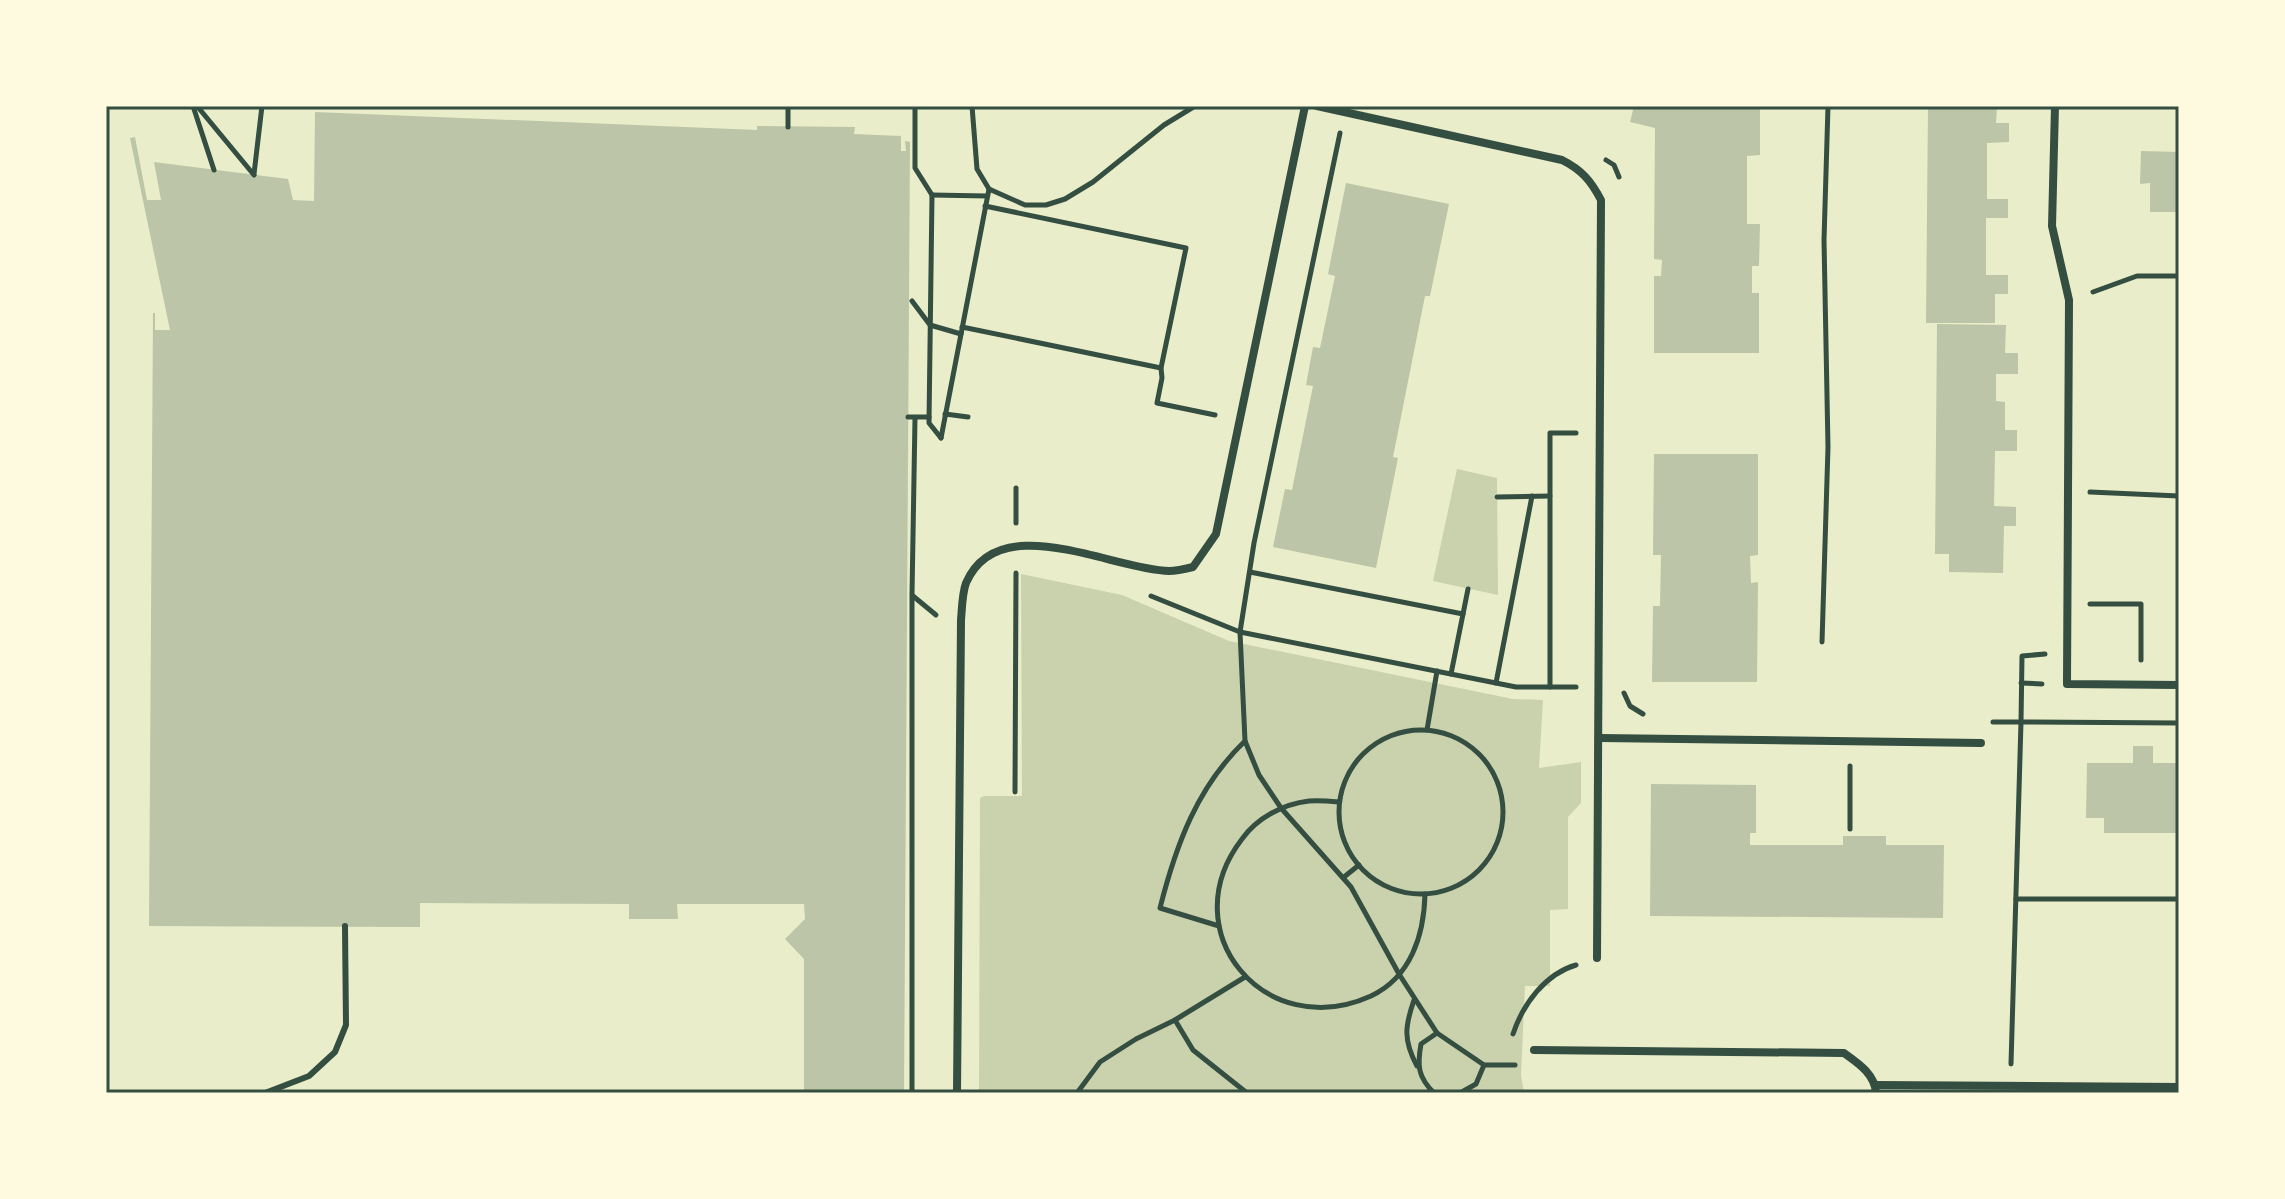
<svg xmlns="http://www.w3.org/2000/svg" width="2285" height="1199" viewBox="0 0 2285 1199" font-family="Signika,sans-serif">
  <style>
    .green { fill: #cad2ad }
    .building { fill: #bcc5a7 }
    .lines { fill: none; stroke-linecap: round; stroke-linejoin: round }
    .path { stroke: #344e41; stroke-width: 5 }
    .service { stroke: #344e41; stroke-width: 6 }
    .minor { stroke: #344e41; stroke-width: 8 }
    .neatline { fill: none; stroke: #344e41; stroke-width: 3 }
  </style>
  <rect width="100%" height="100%" fill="#e9edc9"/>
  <g class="green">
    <path d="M1457,469l40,9 1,117 -65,-14z"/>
    <path d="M1021,574l101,21 107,46 284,58 30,1 -4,68 42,-6v41l-13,14v92l-18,1v76h-25l-4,89 3,18h-545l1,-295 4,-2h38z"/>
  </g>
  <g class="building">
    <path d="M1634,106h126v49l-13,1v68h13l-1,42h-7v27h7v60h-105v-77h7l1,-16 -8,-1 1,-131 -25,-6z"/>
    <path d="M1928,106h69l-1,17h13v19l-22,1v56h21v19h-22v57h22v19h-13v29h-69z"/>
    <path d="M315,112l442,18v-4l98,1 -1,7 47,2v15h5l-1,-10 5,1 -6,951h-100v-134l-19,-20 20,-20 -1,-15h-127l1,15h-49v-15l-209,-1v24l-271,-1 4,-613h2v17h15l-40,-192 5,-1 12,63h14l-7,-38 134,17 5,21 21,1z"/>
    <path d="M2141,151l38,1v60h-29v-29l-10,1z"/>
    <path d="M1346,183l103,21 -19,92h-5l-32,161 5,1 -22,110 -103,-21 12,-58 7,1 21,-104 -7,-1 7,-38 7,1 15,-72 -7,-2z"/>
    <path d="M1937,324l69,1 -1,28h13v21h-22v27l9,1v28h12v21h-22l-1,55 22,1v19h-12l-1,47 -54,-1v-18h-14z"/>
    <path d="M1654,454h104v101l-8,1 1,27 7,-1 -1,100h-105l1,-76h7l1,-51h-8z"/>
    <path d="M2133,746h20v17h26v70h-75v-15h-18l1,-55h46z"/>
    <path d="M1651,784l105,1v48h-6v12h93v-9h43v9h58l-1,73 -293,-2z"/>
  </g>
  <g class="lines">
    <g class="path">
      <path d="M193,106l21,64"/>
      <path d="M197,106l57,69"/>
      <path d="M915,106v62l17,27 -3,228 12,15"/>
      <path d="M972,106l5,63 12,20 36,16h21l19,-6 28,-17 71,-57 31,-19"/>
      <path d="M788,127v-21"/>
      <path d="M1340,133l-86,410 -14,89 5,109 14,34 22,33 70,79 48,87 38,59 47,32h31"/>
      <path d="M1606,160l8,5 5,12"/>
      <path d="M254,174l8,-68"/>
      <path d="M932,195l55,1"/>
      <path d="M2093,292l44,-16h42"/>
      <path d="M912,301l18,24 31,9"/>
      <path d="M962,327l199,41 25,-120 -201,-42"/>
      <path d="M1161,368l1,10 -5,25 58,12"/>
      <path d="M945,414l23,3"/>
      <path d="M908,417h21"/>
      <path d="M941,438l48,-249"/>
      <path d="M2090,492l89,4"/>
      <path d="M1497,497l53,-1"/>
      <path d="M1016,523v-35"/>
      <path d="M1250,572l213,42"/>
      <path d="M913,596l23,19"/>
      <path d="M1151,596l89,36 276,55h60"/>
      <path d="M2090,604h51v56"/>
      <path d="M1822,642l6,-195 -4,-207 4,-134"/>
      <path d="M1451,674l17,-85"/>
      <path d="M1496,683l36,-187"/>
      <path d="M2021,683l21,1"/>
      <path d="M1550,687v-254h26"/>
      <path d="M1624,693l6,13 13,8"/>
      <path d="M1993,722h28l1,-66 23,-2"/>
      <path d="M1427,730l10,-59"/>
      <circle cx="1421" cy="812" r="82"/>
      <path d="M1015,792l1,-219"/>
      <path d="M1339,802c-10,-1 -20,-2 -30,-1 -26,3 -52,17 -67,38 -71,92 23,205 129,157 40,-19 53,-61 54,-102"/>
      <path d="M1850,829v-63"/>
      <path d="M1344,877l15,-12"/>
      <path d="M2016,899h163"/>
      <path d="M1219,926l-59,-18c16,-63 37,-121 85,-167"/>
      <path d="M1245,977l-70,43 18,30 54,43"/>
      <path d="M1414,1000c-9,26 -11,40 3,66"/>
      <path d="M1513,1034c10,-30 32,-60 63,-69"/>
      <path d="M2011,1064l10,-342 158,1"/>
      <path d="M912,1093v-498l3,-177"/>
      <path d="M1077,1093l23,-31 36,-23 39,-19"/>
      <path d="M1434,1093c-16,-16 -17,-27 -13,-49l16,-11"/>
      <path d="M1460,1093l16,-9 8,-19"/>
    </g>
    <path class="service" d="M265,1093l44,-17 26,-24 11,-27 -1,-99"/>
    <g class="minor">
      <path d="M1317,106l245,54c20,10 29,21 39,40l-4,758"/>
      <path d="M2055,106l-3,120 17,74 -2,384 112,1"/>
      <path d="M1600,738l381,5"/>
      <path d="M1534,1050l310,3c14,10 31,21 32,40"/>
      <path d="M1876,1085l303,2"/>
      <path d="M957,1093l4,-473c1,-11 1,-26 5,-37 33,-75 144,-14 203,-12 8,0 16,-2 24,-4l23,-33 89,-428"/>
    </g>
  </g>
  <rect width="2285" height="1199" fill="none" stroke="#fefae0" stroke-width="216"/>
  <rect x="108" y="108" width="2069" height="983" class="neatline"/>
</svg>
